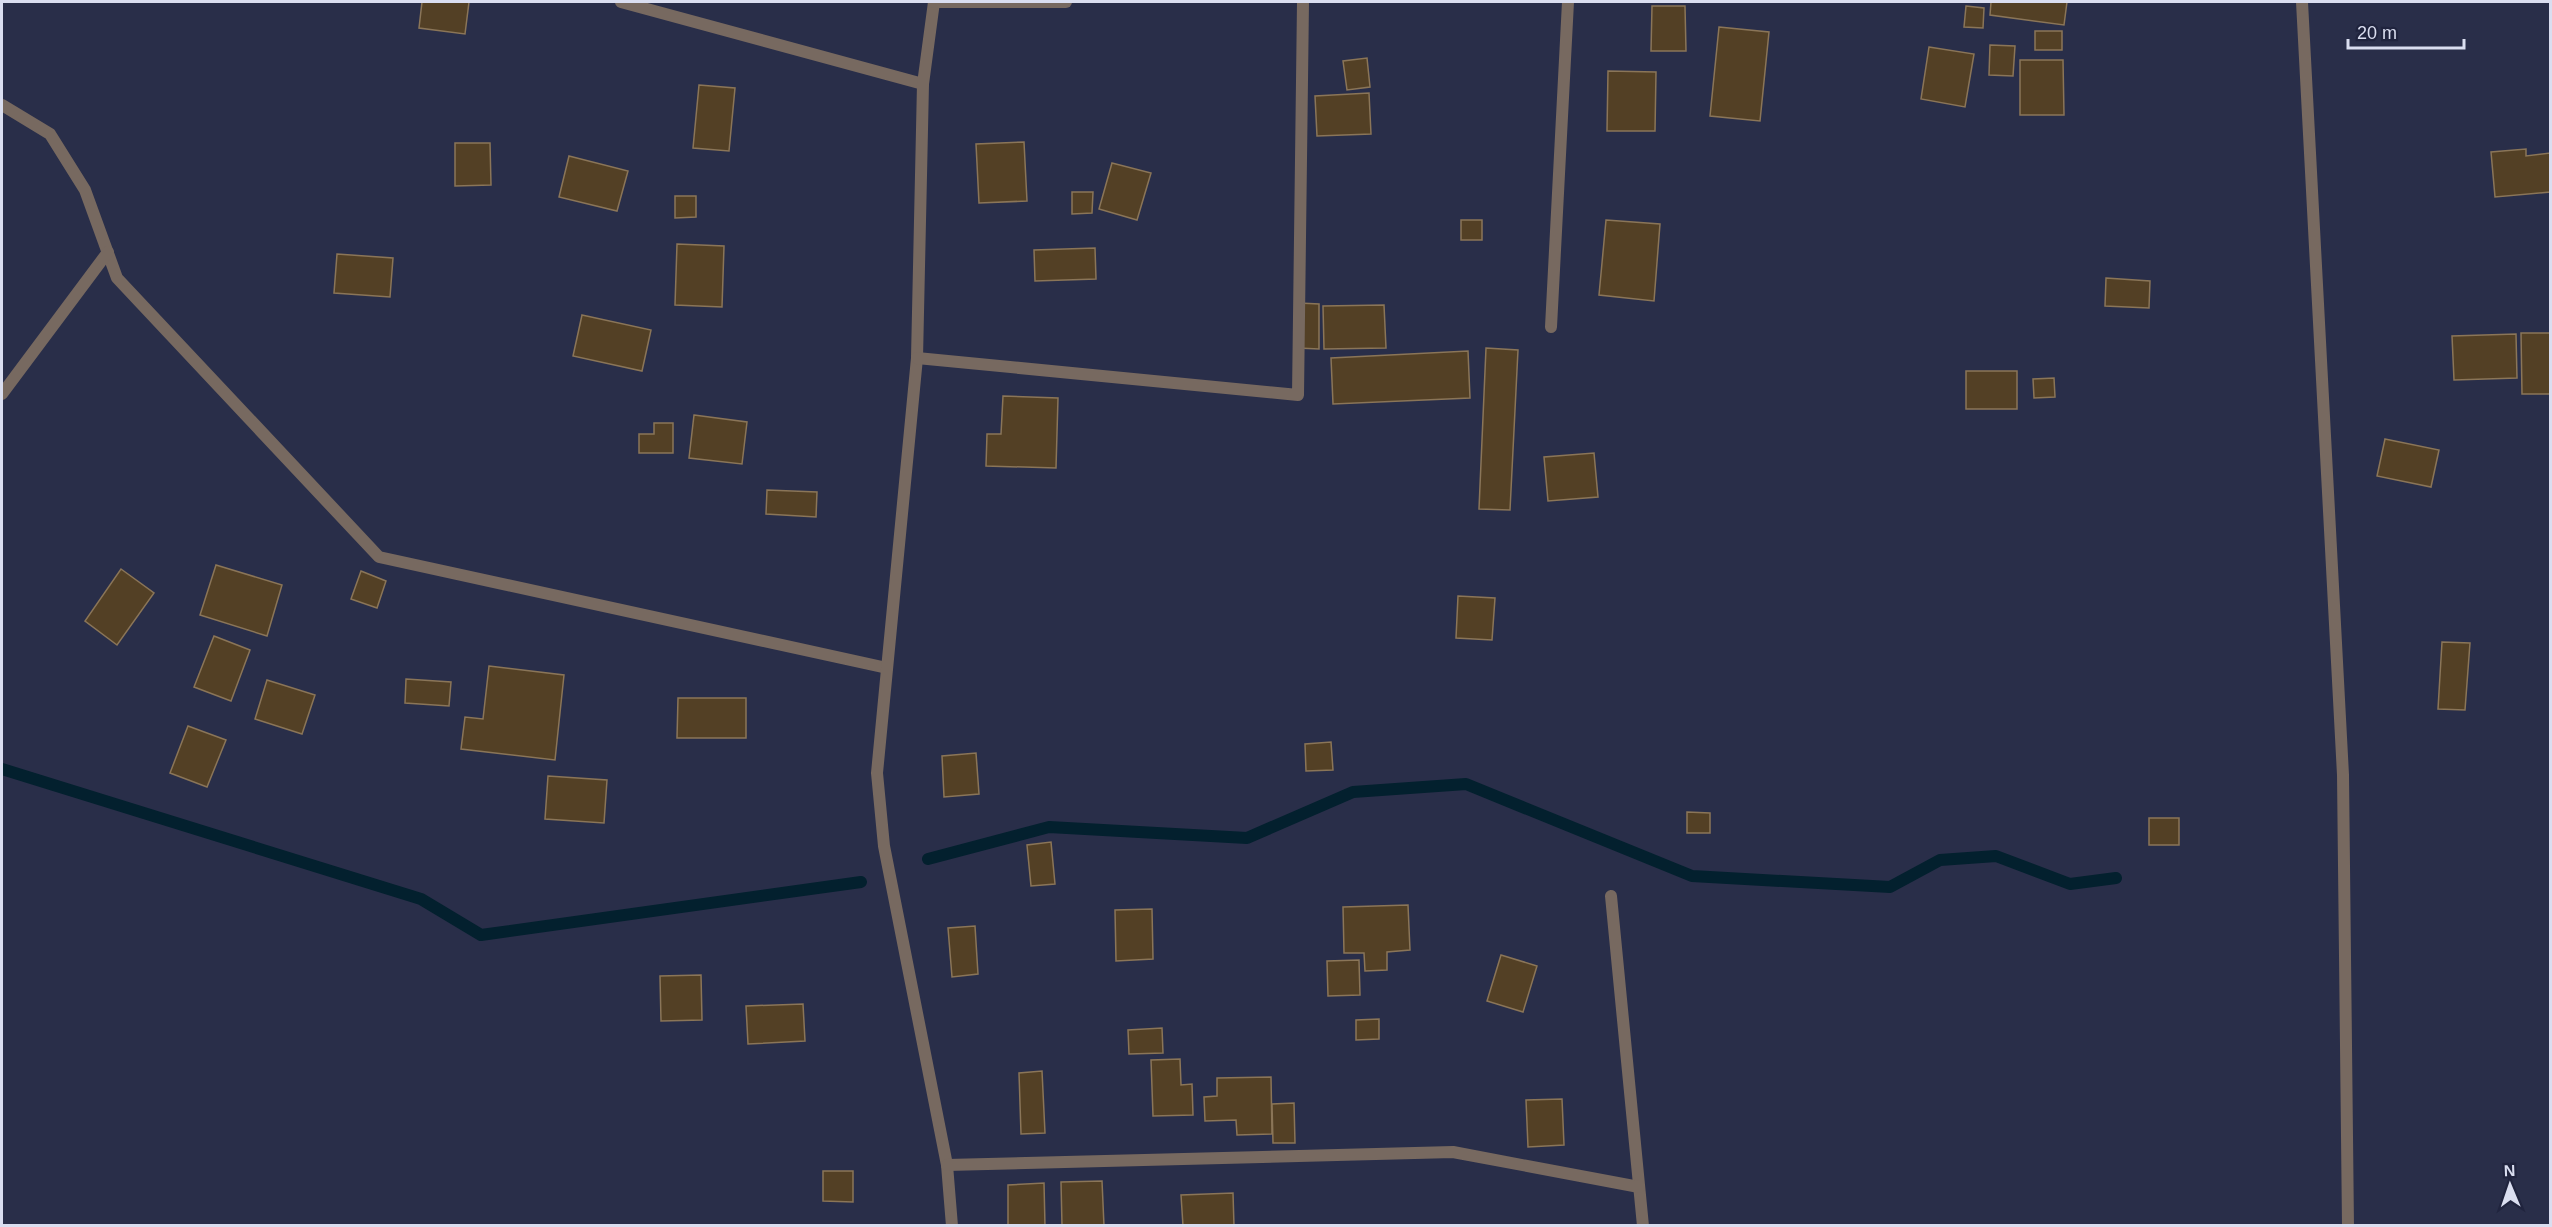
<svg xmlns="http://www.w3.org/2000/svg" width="2552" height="1227" viewBox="0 0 2552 1227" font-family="Arial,sans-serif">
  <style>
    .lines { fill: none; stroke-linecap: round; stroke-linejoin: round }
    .stream { stroke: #03202e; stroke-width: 12 }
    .building { fill: #534025; stroke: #8a7558; stroke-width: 1.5 }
    .service { stroke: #776960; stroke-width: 12 }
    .minor { stroke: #776960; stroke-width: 12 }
  </style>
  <rect width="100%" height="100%" fill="#292e49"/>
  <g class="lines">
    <g class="stream">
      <path d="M2,769l419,130 60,36 380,-53"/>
      <path d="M928,859l121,-32 198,11 106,-46 113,-8 226,92 198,11 50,-27 56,-4 74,28 46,-6"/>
    </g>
  </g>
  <g class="building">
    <path d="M422,2h47l-4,32 -46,-6z"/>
    <path d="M1991,2h76l-3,23 -74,-10z"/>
    <path d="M1652,6h33l1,45h-35z"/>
    <path d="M1966,6l18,2 -1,20 -19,-1z"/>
    <path d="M1719,27l50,5 -9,89 -50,-5z"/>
    <rect x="2035" y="31" width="27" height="19"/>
    <path d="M1990,45l25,1 -2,30 -24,-1z"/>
    <path d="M1929,47l45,7 -9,53 -44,-8z"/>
    <path d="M1367,58l3,29 -23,3 -4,-29z"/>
    <path d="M2020,60h43l1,55h-44z"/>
    <path d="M1608,71l48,1 -1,59h-48z"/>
    <path d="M699,85l36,3 -6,63 -36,-3z"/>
    <path d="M1369,93l2,41 -54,2 -2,-40z"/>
    <path d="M1024,142l3,59 -48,2 -3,-59z"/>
    <path d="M455,143h35l1,42 -36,1z"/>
    <path d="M2526,149v7l24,-3v39l-55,5 -4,-45z"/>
    <path d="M569,156l59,15 -11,40 -58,-14z"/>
    <path d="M1112,163l39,10 -14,47 -38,-11z"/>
    <path d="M1072,192h21l-1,21 -20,1z"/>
    <path d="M675,196h21v21l-21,1z"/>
    <rect x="1461" y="220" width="21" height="20"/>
    <path d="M1606,220l54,4 -6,77 -55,-6z"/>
    <path d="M677,244l47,2 -2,61 -47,-2z"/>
    <path d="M1095,248l1,31 -61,2 -1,-31z"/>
    <path d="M337,254l56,4 -3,39 -56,-4z"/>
    <path d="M2106,278l44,3 -1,27 -44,-2z"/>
    <path d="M1299,303l20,1v45l-21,-1z"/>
    <path d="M1384,305l2,43 -62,1 -1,-43z"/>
    <path d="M582,315l69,15 -9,41 -69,-15z"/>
    <path d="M2521,333h29v61h-28z"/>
    <path d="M2516,334l1,44 -63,2 -2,-44z"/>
    <path d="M1486,348l32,2 -8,160 -31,-1z"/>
    <path d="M1468,351l2,47 -137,6 -2,-46z"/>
    <rect x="1966" y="371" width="51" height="38"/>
    <path d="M2054,378l1,19 -21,1 -1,-19z"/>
    <path d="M1003,396l55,2 -2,70 -70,-2 1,-32h14z"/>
    <path d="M694,415l53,7 -5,42 -53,-6z"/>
    <path d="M654,423h19v30h-34v-19h15z"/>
    <path d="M2385,439l54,11 -8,37 -54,-11z"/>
    <path d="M1594,453l4,44 -50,4 -4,-44z"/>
    <path d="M767,490l50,2 -1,25 -50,-3z"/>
    <path d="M216,565l66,20 -15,51 -67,-21z"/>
    <path d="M121,569l33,24 -37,52 -32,-24z"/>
    <path d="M361,571l25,10 -9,27 -26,-9z"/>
    <path d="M1458,596l37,2 -3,42 -36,-2z"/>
    <path d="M214,636l36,14 -19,51 -37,-14z"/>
    <path d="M2442,642l28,1 -5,67 -27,-1z"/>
    <path d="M489,666l75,9 -9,85 -94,-11 4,-32 18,2z"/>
    <path d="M406,679l45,3 -2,24 -44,-3z"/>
    <path d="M267,680l48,15 -13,39 -47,-15z"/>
    <path d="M678,698h68v40h-69z"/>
    <path d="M188,726l38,14 -19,47 -37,-14z"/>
    <path d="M1331,742l2,28 -27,1 -1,-27z"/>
    <path d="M976,753l3,41 -35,3 -2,-41z"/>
    <path d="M548,776l59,4 -3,43 -59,-4z"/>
    <path d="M1687,812l23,1v20h-23z"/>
    <rect x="2149" y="818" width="30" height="27"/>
    <path d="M1051,842l4,42 -24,2 -4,-41z"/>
    <path d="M1408,905l2,45 -23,2v18l-22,1 -1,-18h-20l-1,-46z"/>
    <path d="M1152,909l1,50 -37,2 -1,-51z"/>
    <path d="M975,926l3,48 -26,3 -4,-49z"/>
    <path d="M1501,955l36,11 -14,46 -36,-11z"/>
    <path d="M1359,960l1,35 -32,1 -1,-35z"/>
    <path d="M701,975l1,45 -41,1 -1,-45z"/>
    <path d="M803,1004l2,37 -57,3 -2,-38z"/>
    <path d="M1379,1019v20l-23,1v-20z"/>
    <path d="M1162,1028l1,25 -34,1 -1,-24z"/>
    <path d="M1180,1059l1,26 11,-1 1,31 -40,1 -2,-56z"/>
    <path d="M1042,1071l3,62 -24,1 -2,-61z"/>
    <path d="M1271,1077l1,57 -35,1 -1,-15 -31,1 -1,-24 13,-1v-18z"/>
    <path d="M1562,1099l2,46 -36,2 -2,-47z"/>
    <path d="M1294,1103l1,40h-22l-1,-39z"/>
    <path d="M823,1171h30v31l-30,-1z"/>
    <path d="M1102,1181l2,45h-42l-1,-44z"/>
    <path d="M1044,1183l1,43h-37v-41z"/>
    <path d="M1233,1193l1,33h-51l-2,-31z"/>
  </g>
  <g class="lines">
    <g class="service">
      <path d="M2,105l48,29 35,56 32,88 262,279 508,111"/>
      <path d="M1551,327l17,-325"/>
      <path d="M2,394l106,-142"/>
      <path d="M1611,896l32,330"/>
    </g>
    <g class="minor">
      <path d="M621,2l302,82"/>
      <path d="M934,2l-11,82 -6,274 -40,415 7,73 63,319 5,61"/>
      <path d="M934,2h132"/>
      <path d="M2302,2l41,773 5,451"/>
      <path d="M917,358l381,37 5,-393"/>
      <path d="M947,1165l506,-13 186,35"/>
    </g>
  </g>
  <rect width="2552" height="1227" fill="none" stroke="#dadef0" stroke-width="6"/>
  <g transform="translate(2510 1185) rotate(358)" stroke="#20243e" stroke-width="4.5" paint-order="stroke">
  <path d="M0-4.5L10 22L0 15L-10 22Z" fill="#dadef0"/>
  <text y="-9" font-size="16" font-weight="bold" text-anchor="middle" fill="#dadef0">N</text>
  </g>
  <path d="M2348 39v9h116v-9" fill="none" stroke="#dadef0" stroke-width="3"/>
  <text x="2357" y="39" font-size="18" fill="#dadef0" stroke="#20243e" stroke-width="4.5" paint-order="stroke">20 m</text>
</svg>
